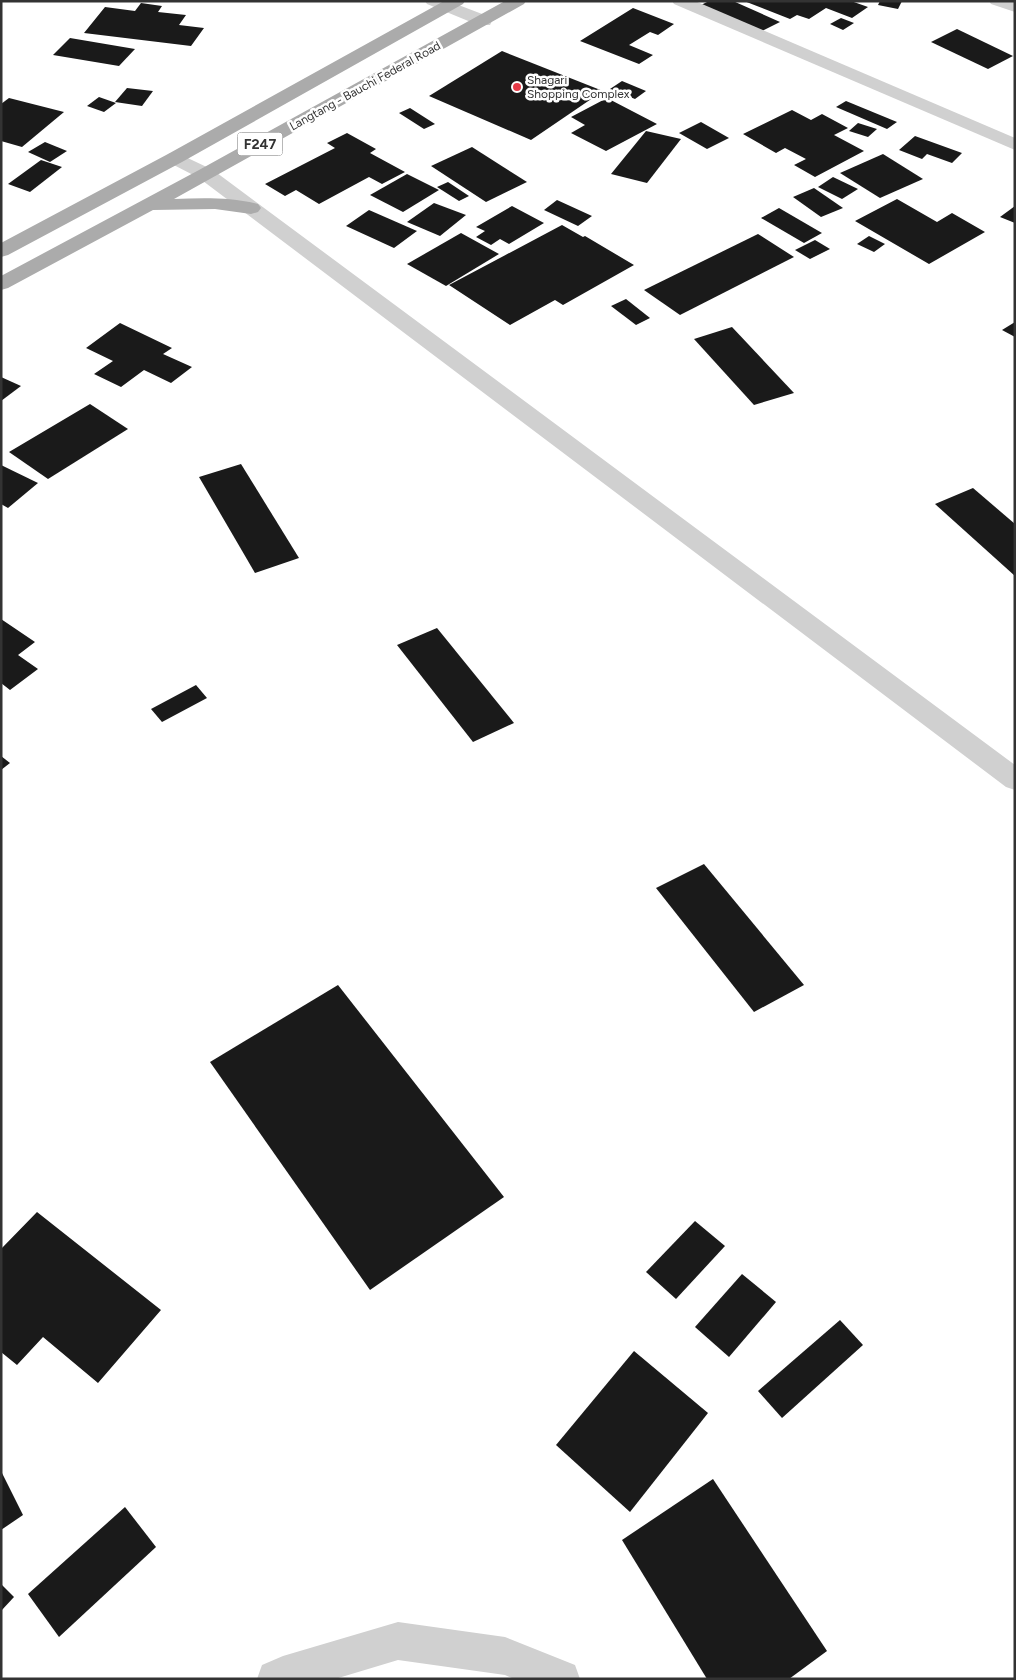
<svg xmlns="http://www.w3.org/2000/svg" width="1016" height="1680" viewBox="0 0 1016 1680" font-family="Figtree,sans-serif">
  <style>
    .building { fill: #1a1a1a }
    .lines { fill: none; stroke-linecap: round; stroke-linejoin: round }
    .street { fill: #d0d0d0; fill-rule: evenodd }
    .primary { fill: #ababab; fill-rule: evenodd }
    .poi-dot { fill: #e63946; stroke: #fff; stroke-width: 2 }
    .labels { text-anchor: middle; stroke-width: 5; stroke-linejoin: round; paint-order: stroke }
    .far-poi-label { font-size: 12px; fill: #333; stroke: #fff; text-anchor: start }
    .far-street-label { font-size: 12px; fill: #333; stroke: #fff }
    .shield { fill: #fff; stroke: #707070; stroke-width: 1 }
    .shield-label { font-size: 14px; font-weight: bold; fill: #333 }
  </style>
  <rect width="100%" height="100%" fill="#fff"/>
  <g class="building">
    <path d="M709,1h24l47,21 -20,10 -59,-27z"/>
    <path d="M744,1h107l17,6 -16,11 -26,-10 -17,11 -12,-4 -7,4z"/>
    <path d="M880,1h22l-4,8 -20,-4z"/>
    <path d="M141,3l21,3 -4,6 28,3 -7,10 25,3 -13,18 -107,-13 21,-26 30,4z"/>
    <path d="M633,8l41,16 -16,11 -8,-3 -21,13 24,10 -14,9 -59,-23z"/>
    <path d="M841,18l13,5 -11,7 -13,-6z"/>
    <path d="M957,29l56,27 -25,13 -57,-27z"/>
    <path d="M70,38l65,11 -16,17 -66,-11z"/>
    <path d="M502,51l101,40 -72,49 -102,-44z"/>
    <path d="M622,81l24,10 -11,8 -25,-10z"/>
    <path d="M127,88l26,3 -11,15 -27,-4z"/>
    <path d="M99,97l17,6 -12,9 -17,-6z"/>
    <path d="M9,98l55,14 -42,35 -21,-6v-37z"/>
    <path d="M607,98l50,26 -51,27 -35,-18 14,-8 -14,-8z"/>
    <path d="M846,101l51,21 -10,7 -51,-22z"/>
    <path d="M410,108l25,16 -11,5 -25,-16z"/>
    <path d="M792,110l19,10 11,-6 26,14 -14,7 30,16 -49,26 -21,-12 12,-6 -21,-11 -9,5 -33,-19z"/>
    <path d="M701,122l28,16 -22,11 -28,-16z"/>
    <path d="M858,123l19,6 -9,8 -19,-6z"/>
    <path d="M646,131l35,8 -34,44 -36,-9z"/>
    <path d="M347,133l29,16 -6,4 35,19 -23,12 -13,-7 -50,27 -23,-14 -11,6 -20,-12 70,-36 -8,-5z"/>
    <path d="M915,136l47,17 -10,10 -25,-9 -5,5 -23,-9z"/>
    <path d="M45,142l22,9 -17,11 -22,-10z"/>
    <path d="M472,147l55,35 -41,20 -55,-36z"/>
    <path d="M883,154l40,25 -43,19 -40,-25z"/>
    <path d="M41,160l21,7 -32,25 -22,-8z"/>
    <path d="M407,174l32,16 -36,22 -33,-17z"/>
    <path d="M833,177l25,12 -16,10 -24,-12z"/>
    <path d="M448,182l21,14 -10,5 -22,-14z"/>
    <path d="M814,188l29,20 -22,9 -28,-20z"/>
    <path d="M897,199l40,23 15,-9 33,19 -56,32 -74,-43z"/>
    <path d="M557,200l35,16 -14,10 -34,-16z"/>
    <path d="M434,203l32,12 -26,21 -33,-14z"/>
    <path d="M512,206l32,17 -35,21 -9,-5 -9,6 -15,-8 9,-6 -9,-4z"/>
    <path d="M1015,206v17l-15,-6z"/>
    <path d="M779,208l43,25 -18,10 -43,-25z"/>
    <path d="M369,210l48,21 -23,17 -48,-22z"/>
    <path d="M562,225l21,12 2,-1 49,29 -71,40 -8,-5 -45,25 -61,-40z"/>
    <path d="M461,233l38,21 -53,32 -39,-22z"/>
    <path d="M758,234l36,23 -114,58 -36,-25z"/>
    <path d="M869,236l16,8 -11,8 -17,-8z"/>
    <path d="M815,240l15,9 -20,10 -15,-9z"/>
    <path d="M626,299l24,19 -14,7 -25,-19z"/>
    <path d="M1015,322v15l-13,-7z"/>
    <path d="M120,323l52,25 -9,6 29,13 -21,16 -27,-13 -23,17 -27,-13 19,-13 -27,-13z"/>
    <path d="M732,327l62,66 -40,12 -60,-66z"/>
    <path d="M1,377l20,9 -20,15z"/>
    <path d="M90,404l38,25 -80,50 -39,-27z"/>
    <path d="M241,464l58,94 -44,15 -56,-96z"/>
    <path d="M1,465l37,18 -30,25 -7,-4z"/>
    <path d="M973,488l42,36v52l-80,-72z"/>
    <path d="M1,619l34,23 -17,13 20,14 -28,21 -9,-7z"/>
    <path d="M437,628l77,95 -41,19 -76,-97z"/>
    <path d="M196,685l11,13 -45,24 -11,-13z"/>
    <path d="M1,756l9,7 -9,7z"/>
    <path d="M704,864l100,121 -50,27 -98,-124z"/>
    <path d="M338,985l166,212 -134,93 -160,-228z"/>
    <path d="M37,1212l124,98 -63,73 -55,-46 -26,28 -16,-13v-103z"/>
    <path d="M695,1221l30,25 -49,53 -30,-27z"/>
    <path d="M742,1274l34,28 -47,55 -34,-30z"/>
    <path d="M840,1320l23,25 -81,73 -24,-27z"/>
    <path d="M634,1351l74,62 -78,99 -74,-67z"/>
    <path d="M1,1471l22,44 -22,15z"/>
    <path d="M713,1479l114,172 -38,28h-82l-85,-139z"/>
    <path d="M125,1507l31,40 -97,90 -31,-43z"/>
    <path d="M1,1584l13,13 -13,14z"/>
  </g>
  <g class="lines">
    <g class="street">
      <path d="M425,1h23l42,16 2,4 -2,4h-12l-51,-21z"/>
      <path d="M672,1h23l320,137v12l-341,-146z"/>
      <path d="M989,1h26v11l-24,-8z"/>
      <path d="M175,152l38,18 802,595v25l-9,-3 -807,-609 -31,-16 -2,-4 2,-4z"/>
      <path d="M398,1622l107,15 70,28 5,14h-66l-9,-4 -107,-15 -63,19h-78l5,-14 21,-9z"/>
    </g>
    <g class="primary">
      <path d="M444,1h21l-2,3 -281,158 -174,93 -7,2v-14l167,-89z"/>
      <path d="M505,1h21l-2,3 -350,195c29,-1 56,-2 84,5l3,4 -3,4 -7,2 -36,-5 -62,1 -145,78 -7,2v-14l198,-106z"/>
    </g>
  </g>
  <circle class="poi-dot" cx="517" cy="87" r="5"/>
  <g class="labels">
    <g class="far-poi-label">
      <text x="527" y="84">Shagari<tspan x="527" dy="14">Shopping Complex</tspan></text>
    </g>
    <g class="far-street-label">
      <text transform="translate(365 86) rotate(-29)" y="4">Langtang - Bauchi Federal Road</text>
    </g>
    <rect class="shield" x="237.5" y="132.5" width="45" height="23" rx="4"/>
    <g class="shield-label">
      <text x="260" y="149">F247</text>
    </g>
  </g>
  <rect width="1016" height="1680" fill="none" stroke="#333333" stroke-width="5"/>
</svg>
